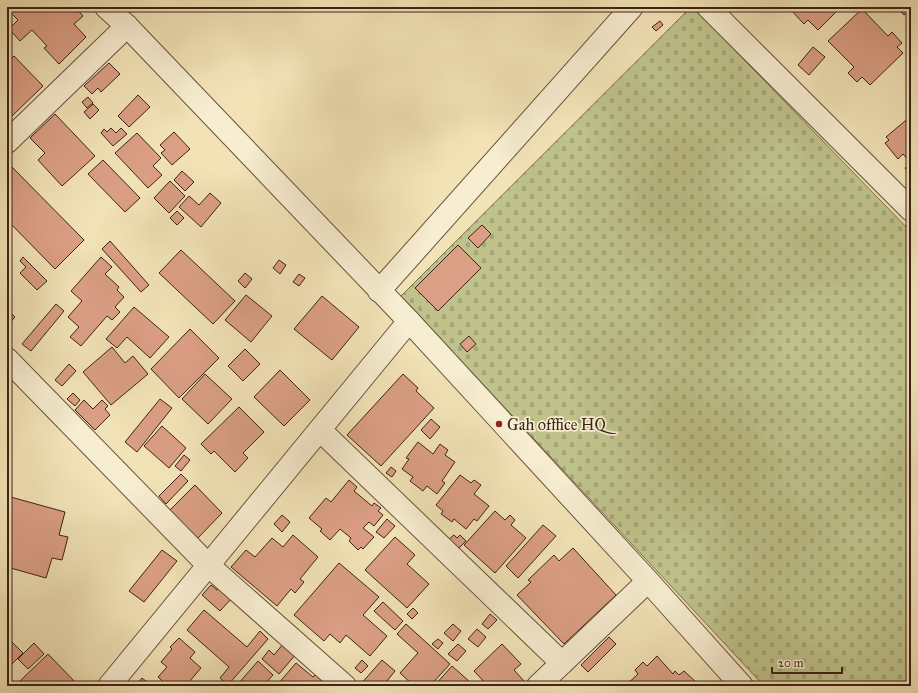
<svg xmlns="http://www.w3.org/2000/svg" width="918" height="693" viewBox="0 0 918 693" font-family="'IM FELL Great Primer',serif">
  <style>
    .cemetery { fill: url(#cemetery-stones); stroke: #7e7250 }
    .building { fill: #db9f85; stroke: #3d2316 }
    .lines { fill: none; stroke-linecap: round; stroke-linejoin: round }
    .street-casing { stroke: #6a533e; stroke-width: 24 }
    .street { stroke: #f7edd0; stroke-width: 22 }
    .poi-dot { fill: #8f2418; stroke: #f7edd0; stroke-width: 1.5 }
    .labels { text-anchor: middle; stroke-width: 3.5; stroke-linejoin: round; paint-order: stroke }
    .poi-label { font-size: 16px; fill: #3d2316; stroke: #f7edd0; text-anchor: start }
  </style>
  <defs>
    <pattern id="cemetery-stones" width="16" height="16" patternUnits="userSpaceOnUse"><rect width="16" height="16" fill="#bfc28b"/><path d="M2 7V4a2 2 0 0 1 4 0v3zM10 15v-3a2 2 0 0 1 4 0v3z" fill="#a5a677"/></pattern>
  </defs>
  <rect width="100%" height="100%" fill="#f2e3b7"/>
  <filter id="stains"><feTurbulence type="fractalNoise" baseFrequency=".005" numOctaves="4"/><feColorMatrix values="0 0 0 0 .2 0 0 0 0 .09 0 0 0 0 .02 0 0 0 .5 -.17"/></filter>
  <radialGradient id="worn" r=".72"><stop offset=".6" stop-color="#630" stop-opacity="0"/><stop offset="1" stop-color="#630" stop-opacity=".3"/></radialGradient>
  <path class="cemetery" d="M691,7h2l218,225v454h-147l-363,-390z"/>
  <g class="building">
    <path d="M7,7h68l8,9 -9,8 12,13 -27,27 -15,-16 3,-2 -15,-16 -12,11 -11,-12 9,-9 -11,-11z"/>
    <path d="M740,7h11l-6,5z"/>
    <path d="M790,7h51l-23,23 -10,-10 -4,4 -15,-16z"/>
    <path d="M897,7h14v2l-7,6z"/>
    <path d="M862,9l26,27 4,-4 10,11 -5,4 6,6 -33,32 -8,-8 -5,5 -9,-9 6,-6 -26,-26z"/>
    <path d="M660,21l3,4 -7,6 -4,-4z"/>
    <path d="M911,21v10l-4,-5z"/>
    <path d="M813,47l12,10 -16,18 -11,-10z"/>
    <path d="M14,56l29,30 -32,31 -4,-4v-50z"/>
    <path d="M109,63l11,11 -19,18 -3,-4 -6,6 -8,-8z"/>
    <path d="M138,95l12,12 -21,20 -11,-11z"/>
    <path d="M88,97l5,6 -6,5 -5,-6z"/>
    <path d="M93,104l6,6 -9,9 -6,-7z"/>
    <path d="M55,114l40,42 -33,30 -24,-26 7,-7 -15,-15z"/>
    <path d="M911,116v59l-6,-7 6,-5 -8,-9 -5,5 -13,-16 4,-3 -3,-3z"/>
    <path d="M111,128l5,5 5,-5 6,6 -14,12 -12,-13 3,-4 3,3z"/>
    <path d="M174,132l16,17 -18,16 -11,-12 4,-3 -5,-5z"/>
    <path d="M137,133l24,25 -8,8 9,9 -14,13 -33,-35z"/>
    <path d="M103,160l37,38 -15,14 -37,-38z"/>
    <path d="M8,163l76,77 -29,29 -48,-49v-56z"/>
    <path d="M182,171l12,11 -9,9 -11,-11z"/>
    <path d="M170,181l15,15 -16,17 -15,-15z"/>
    <path d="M210,193l11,10 -20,24 -22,-20 10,-11 10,9z"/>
    <path d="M177,211l7,7 -7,7 -7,-7z"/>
    <path d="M482,225l9,9 -13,14 -10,-10z"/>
    <path d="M110,241l39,44 -8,7 -39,-43z"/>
    <path d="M458,245l23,23 -43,43 -23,-23z"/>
    <path d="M181,250l54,51 -22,23 -54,-51z"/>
    <path d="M23,257l24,24 -10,9 -17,-17 6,-6 -6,-6z"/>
    <path d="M101,257l11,10 -7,7 14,13 -2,3 7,7 -9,10 5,5 -8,8 -5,-4 -26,30 -11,-9 9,-10 -11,-10 14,-16 -11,-10z"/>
    <path d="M279,260l7,5 -6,9 -7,-6z"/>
    <path d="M245,273l7,6 -7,9 -7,-7z"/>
    <path d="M299,274l6,4 -6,8 -6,-4z"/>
    <path d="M246,295l26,21 -21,26 -26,-22z"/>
    <path d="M322,296l37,31 -27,33 -38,-31z"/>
    <path d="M56,304l8,7 -33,40 -9,-7z"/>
    <path d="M134,307l35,30 -19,21 -23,-21 -10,11 -11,-9z"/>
    <path d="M7,309l8,8 -8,9z"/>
    <path d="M190,329l29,29 -40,40 -28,-29z"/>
    <path d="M469,336l7,8 -9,8 -7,-8z"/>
    <path d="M112,347l13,16 8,-7 15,18 -37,31 -28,-33z"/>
    <path d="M245,349l15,15 -17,17 -15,-15z"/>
    <path d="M69,364l7,7 -14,15 -7,-6z"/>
    <path d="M280,370l30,30 -26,26 -30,-29z"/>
    <path d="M205,374l27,25 -24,25 -26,-25z"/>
    <path d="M403,374l15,14 -2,3 18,17 -53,58 -34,-31z"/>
    <path d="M73,393l7,7 -5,6 -8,-7z"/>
    <path d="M160,399l12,9 -35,44 -12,-10z"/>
    <path d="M84,400l9,9 9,-9 6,6 -3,3 5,6 -15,15 -20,-20z"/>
    <path d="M239,407l25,25 -21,21 5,5 -13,14 -21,-21 -3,3 -10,-10z"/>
    <path d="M431,419l9,8 -10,12 -9,-9z"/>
    <path d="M162,426l24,22 -17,20 -25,-22z"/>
    <path d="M418,442l15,12 7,-10 8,6 -3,5 10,7 -13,19 3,2 -8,11 -10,-8 -4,5 -13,-10 3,-4 -11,-8 7,-10 -3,-1z"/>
    <path d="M184,455l6,5 -9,11 -6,-5z"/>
    <path d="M391,467l5,4 -4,6 -6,-4z"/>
    <path d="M181,474l7,7 -22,23 -7,-8z"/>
    <path d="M460,475l11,8 3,-3 7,5 -7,9 15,12 -12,15 -3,-2 -8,10 -12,-10 -2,3 -11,-8 2,-3 -7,-6z"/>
    <path d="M349,480l8,7 -3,4 18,15 2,-3 7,5 -3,3 5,4 -9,11 -5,-4 -6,6 11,9 -11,12 -2,-2 -3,3 -9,-9 2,-3 -11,-9 -10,11 -10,-9 2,-2 -13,-11 17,-20 5,4z"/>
    <path d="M195,485l27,28 -26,27 -28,-28z"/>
    <path d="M7,496l58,16 -6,23 9,2 -6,23 -10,-2 -6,20 -39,-11z"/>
    <path d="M495,511l10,9 5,-5 5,5 -4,5 15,13 -31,35 -31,-28z"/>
    <path d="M282,515l8,7 -8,10 -8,-8z"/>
    <path d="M387,519l8,7 -11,12 -8,-6z"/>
    <path d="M543,525l13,11 -38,42 -12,-12z"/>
    <path d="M293,535l25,22 -18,22 4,3 -9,11 -4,-4 -14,17 -46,-39 15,-17 9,7 17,-19 11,9z"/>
    <path d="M454,535l3,3 3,-3 6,6 -7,7 -10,-9z"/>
    <path d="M395,537l20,18 -8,9 22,20 -22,24 -42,-38z"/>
    <path d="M573,548l43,47 -52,49 -47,-49 14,-13 -3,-2 26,-25 5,6z"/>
    <path d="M162,550l15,11 -33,41 -15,-11z"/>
    <path d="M339,563l40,34 -16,18 24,21 -17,20 -24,-21 -6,8 -10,-9 -6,7 -30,-26z"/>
    <path d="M211,585l6,5 1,-2 13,11 -11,12 -18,-16z"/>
    <path d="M383,602l20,19 -8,9 -21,-19z"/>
    <path d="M413,608l5,5 -6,6 -5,-5z"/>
    <path d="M204,610l43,37 13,-16 8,8 -40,46 -8,-7 9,-11 -42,-37z"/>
    <path d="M490,614l7,6 -9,9 -6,-5z"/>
    <path d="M406,624l44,40 -20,22h-16l-14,-13 18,-20 -21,-19z"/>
    <path d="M453,624l8,7 -8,10 -9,-8z"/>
    <path d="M477,629l9,8 -8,10 -10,-8z"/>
    <path d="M609,637l7,7 -28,28 -7,-7z"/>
    <path d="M179,638l16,14 -5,6 11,10 -12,14 5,4h-26l-10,-9 9,-10 -6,-5 11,-13 -2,-2z"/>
    <path d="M438,639l5,4 -5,6 -6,-5z"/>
    <path d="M12,642l11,11 -12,12 -4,-4v-14z"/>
    <path d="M34,643l10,11 -16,15 -10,-10z"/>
    <path d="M283,644l13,10 -17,20 -17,-15 7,-9 5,5z"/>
    <path d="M458,644l8,7 -9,10 -9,-7z"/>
    <path d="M502,644l19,20 -7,6 10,11 -5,5h-31l-14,-15z"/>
    <path d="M48,654l29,30 -2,2h-51l-5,-4z"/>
    <path d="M657,656l16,18 2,-3 4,4 5,-4 13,12 -4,3h-68l13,-12 -3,-4 8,-8 4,4z"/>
    <path d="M362,660l6,6 -7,7 -6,-5z"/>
    <path d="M382,660l13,11 -8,10 5,4 -30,1 -2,-1z"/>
    <path d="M258,661l15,14 -10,11h-23l-2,-2z"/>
    <path d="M296,663l17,14 3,-3 14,12h-50l-2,-2z"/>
    <path d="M452,666l18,16 -3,4h-33z"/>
    <path d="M142,678l10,8h-17z"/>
  </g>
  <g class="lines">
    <g class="street-casing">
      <g id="street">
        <path d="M106,7l21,19 282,295 239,260 94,105"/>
        <path d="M708,7l203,203"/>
        <path d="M7,142l120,-116"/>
        <path d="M379,291l253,-284"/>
        <path d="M7,359l201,206 137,121"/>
        <path d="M320,430l242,233"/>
        <path d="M109,686l300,-365"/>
        <path d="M538,686l110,-105"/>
      </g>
    </g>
    <use href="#street" class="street"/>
  </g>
  <circle class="poi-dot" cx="499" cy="424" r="4"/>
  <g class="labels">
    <g class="poi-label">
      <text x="507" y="430">Gah offfice HQ</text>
    </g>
  </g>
  <rect width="918" height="693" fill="none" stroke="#f2e3b7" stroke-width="24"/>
  <rect x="8" y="8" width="902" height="677" fill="none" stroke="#3d2316" stroke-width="2"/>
  <rect x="12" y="12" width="894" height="669" fill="none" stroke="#3d2316"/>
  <path d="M772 667v6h70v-6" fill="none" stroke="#3d2316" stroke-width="2"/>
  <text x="778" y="667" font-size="12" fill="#3d2316" stroke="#f7edd0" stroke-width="3" paint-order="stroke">20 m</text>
  <rect width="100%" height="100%" filter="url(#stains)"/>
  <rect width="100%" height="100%" fill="url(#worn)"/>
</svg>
